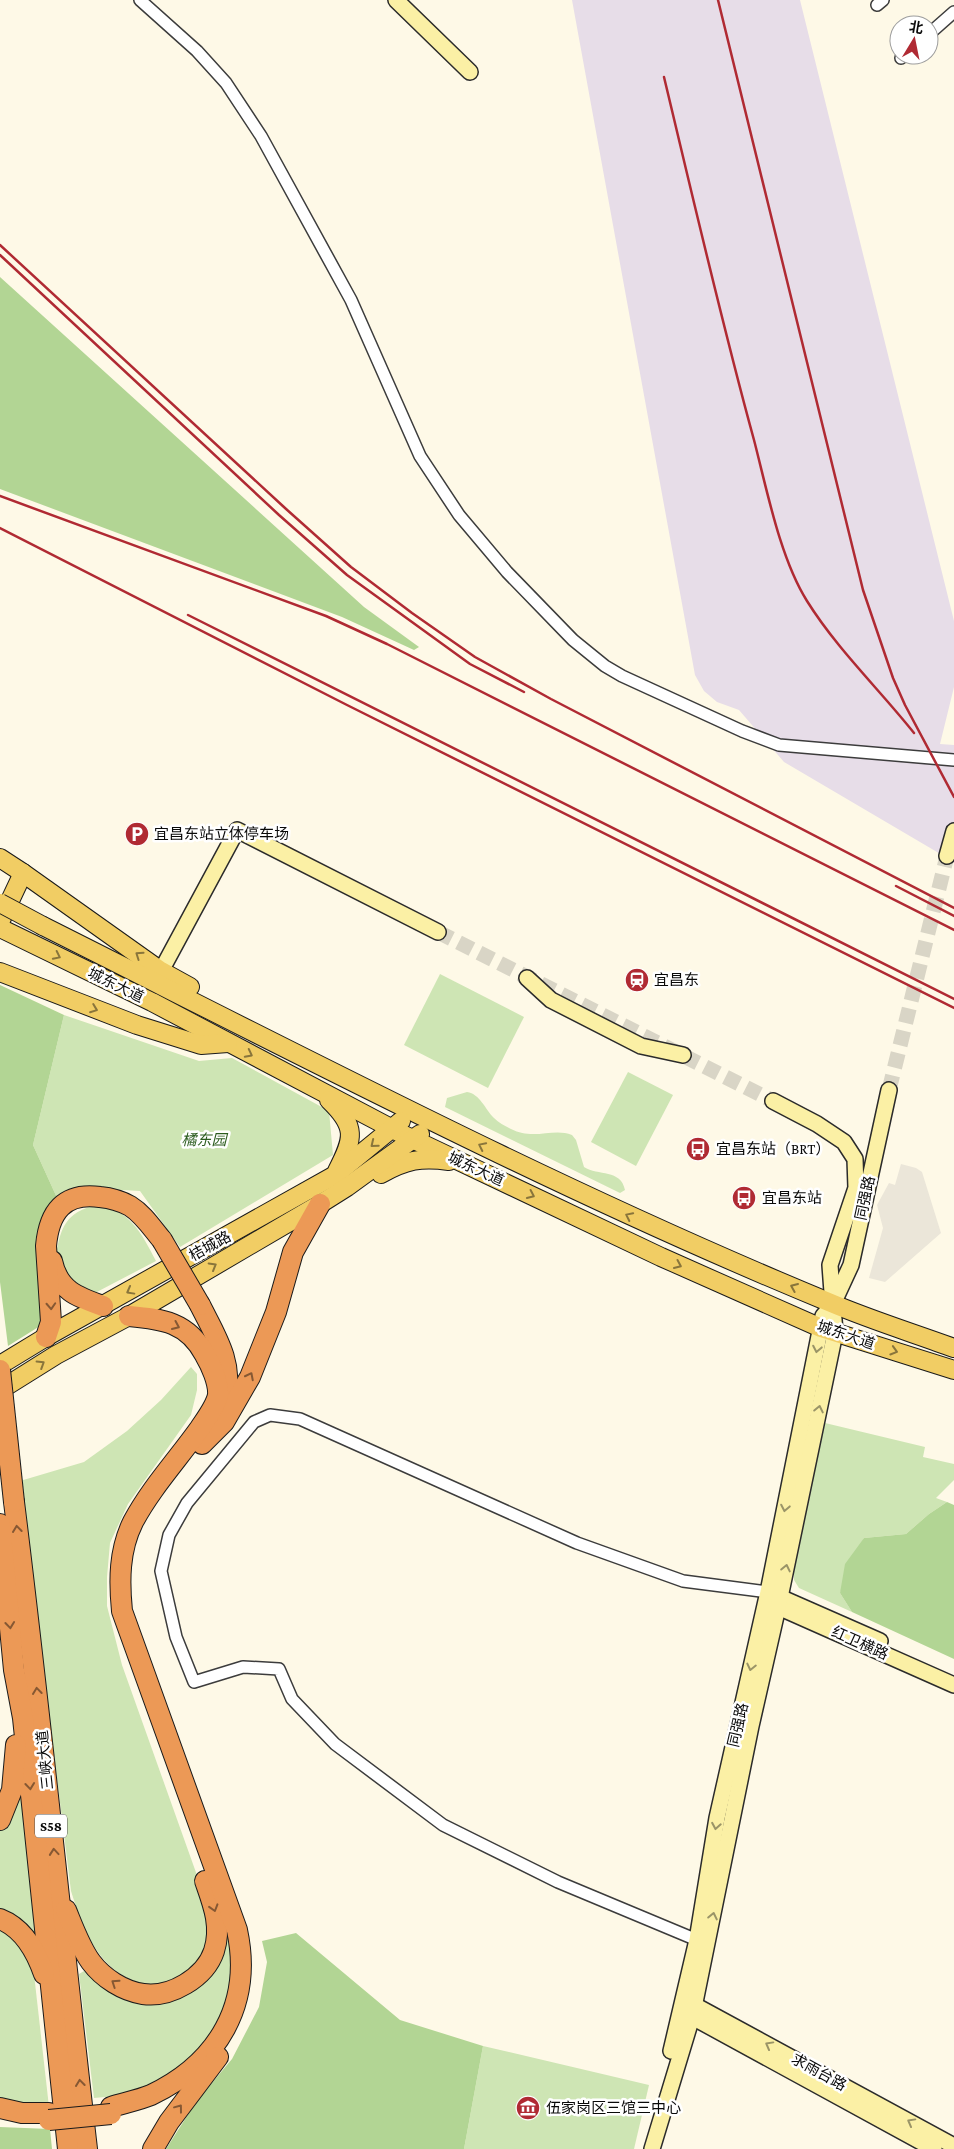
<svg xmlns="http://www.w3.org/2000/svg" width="954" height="2149" viewBox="0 0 954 2149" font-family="'Crimson Pro','Noto Sans SC',serif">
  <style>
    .industrial { fill: #e7dde8 }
    .green { fill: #cee5b4 }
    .forest { fill: #b2d594 }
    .plaza { fill: #ebe6d9 }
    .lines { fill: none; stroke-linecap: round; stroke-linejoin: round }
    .secondary-tunnel { stroke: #d9d5c6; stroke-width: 15; stroke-dasharray: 15 8; stroke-linecap: butt }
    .street-casing { stroke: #3c3c3c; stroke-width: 14 }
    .secondary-casing { stroke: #2b2b2b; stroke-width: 18 }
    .primary-casing { stroke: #1a1a1a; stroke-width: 20 }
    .highway-casing { stroke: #1a1a1a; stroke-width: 22 }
    .street { stroke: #fff; stroke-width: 11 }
    .secondary { stroke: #fbf0a5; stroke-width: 15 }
    .primary { stroke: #f1cd64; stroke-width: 18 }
    .highway { stroke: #ec9956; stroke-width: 20 }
    .rail { stroke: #b02a33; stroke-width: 2.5 }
    .primary-bridge-casing { stroke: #1a1a1a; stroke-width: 20; stroke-linecap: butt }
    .highway-bridge-casing { stroke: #1a1a1a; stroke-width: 22; stroke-linecap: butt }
    .primary-bridge { stroke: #f1cd64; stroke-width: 18 }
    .highway-bridge { stroke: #ec9956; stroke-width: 20 }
    .oneway { stroke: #89753b }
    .oneway2 { stroke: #865833 }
    .oneway3 { stroke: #9a9467 }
    .labels { text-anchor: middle; stroke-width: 5; stroke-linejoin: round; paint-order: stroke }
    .shield { fill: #fff; stroke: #535353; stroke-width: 1 }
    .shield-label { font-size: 14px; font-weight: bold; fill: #090909 }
    .poi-label { font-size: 15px; fill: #090909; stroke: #fff; text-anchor: start }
    .street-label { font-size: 15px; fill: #090909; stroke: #fff }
    .park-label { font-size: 15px; font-style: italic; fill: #2c5c1f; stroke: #fff }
  </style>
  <rect width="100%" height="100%" fill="#fef9e7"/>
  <path class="industrial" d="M572,0h228l154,621v66l-14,57 14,1v117l-170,-100 -45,-52 -22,-8 -13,-11 -9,-16z"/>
  <g class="green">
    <path d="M440,974l84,43 -36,71 -84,-43z"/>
    <path d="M64,1015l135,46 33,-3 97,53 4,44 -153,92 -40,-56 -53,-3 -29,12 -25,-55z"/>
    <path d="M628,1072l45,23 -37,71 -45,-24z"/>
    <path d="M467,1092c13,2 18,17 27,26 5,5 11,8 17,11 23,12 42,-2 61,6l4,5 8,27c14,9 37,2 41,23l-5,3 -175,-86 2,-9z"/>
    <path d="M96,1205c34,4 46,29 60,56l-63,33 -20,-11 -17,-28c5,-29 10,-42 40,-50z"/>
    <path d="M191,1367l6,7v16l-6,25 -63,89 -18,39 -3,34v29l15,59 92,258c-3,15 -6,31 -17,42 -9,10 -37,21 -50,20 -13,-2 -31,-12 -40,-22 -19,-20 -28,-47 -36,-72l-51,-410 64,-19 43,-31 34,-31z"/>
    <path d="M825,1423l100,24 -2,10 31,7v16l-18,18 11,4 -18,12 -23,20 -42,4 -24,55 12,19 -53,-24 -5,-8v-15z"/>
    <path d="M17,1763l22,180 -39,-29v-85z"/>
    <path d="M0,1928c19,15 26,23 34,46l15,133 -49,-4z"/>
    <path d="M230,1934l5,21 -8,56 -15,29 -51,42 -34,13 -33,3 -15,-124 5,-3 33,24 55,6 51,-65z"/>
    <path d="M483,2046l166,39 -15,64h-170z"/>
  </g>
  <g class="forest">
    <path d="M0,277l364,330 55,40 -5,3 -72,-33 -342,-128z"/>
    <path d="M0,985l64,30 -31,130 25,55 -18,89v37l-32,20 -8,-64z"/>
    <path d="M947,1502l7,3v154l-102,-47 -12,-19 5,-29 19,-26 42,-4 23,-20z"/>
    <path d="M296,1933l104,87 83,26 -19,103h-298l30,-47 36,-43 27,-52 8,-45 -5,-21z"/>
    <path d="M0,2127l50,2 2,20h-52z"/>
  </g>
  <path class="plaza" d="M901,1164l15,4 6,4 19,61 -56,49 -16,-4 14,-50 -6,-23 12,-22 6,2z"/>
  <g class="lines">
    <g class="secondary-tunnel">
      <path d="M438,932l335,169"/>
      <path d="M889,1090l58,-234"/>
    </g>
    <g class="street-casing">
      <g id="street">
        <path d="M140,0l57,51 29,32 35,53 90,164 69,156 39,59 48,57 66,68 32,26 17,10 120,55 37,14 175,15"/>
        <path d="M877,5l6,-5"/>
        <path d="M929,34l25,-22"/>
        <path d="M901,58l3,-3"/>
        <path d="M697,1940l-139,-58 -115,-57 -108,-81 -43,-45 -13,-30 -36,-2 -49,15 -18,-45 -15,-66 8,-36 18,-32 67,-81 16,-7 30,4 277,124 106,38 85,11"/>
      </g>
    </g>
    <g class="secondary-casing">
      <g id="secondary">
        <path d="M396,0l74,72"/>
        <path d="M947,856l7,-25"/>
        <path d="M161,971l76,-141 201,102"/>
        <path d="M527,978l24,22 90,46 42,9"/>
        <path d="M773,1594l107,47"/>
        <path d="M769,1603l185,82"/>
        <path d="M687,2001l267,145"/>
        <path d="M683,2012l251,137"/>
        <path d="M671,2051l26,-111 20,-122 51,-226 55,-276 10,-12 18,-39 38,-175"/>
        <path d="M652,2149l40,-132 59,-291 27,-119 57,-274 -5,-68 26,-77 -1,-29 -11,-17 -27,-18 -44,-23"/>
      </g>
    </g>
    <g class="primary-casing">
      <g id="primary">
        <path d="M0,858l23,15"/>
        <path d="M0,922l23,-49 138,98 29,16"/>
        <path d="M43,926c261,131 518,266 788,377 40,17 82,30 123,45"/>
        <path d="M0,928l152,74 252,133 257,122 160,71 133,42"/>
        <path d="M0,972l137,53 64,20 27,-2"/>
        <path d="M329,1100c28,27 25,38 8,71"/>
        <path d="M381,1174c25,-14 40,-17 68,-13"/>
        <path d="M0,1365l46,-28 289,-162 66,-54"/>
        <path d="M0,1390l56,-35 73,-39 191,-112 27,-17 73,-53"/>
      </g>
    </g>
    <g class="highway-casing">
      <g id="highway">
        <path d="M52,1261c6,29 25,36 51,45"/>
        <path d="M200,1305c15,30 34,58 25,93"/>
        <path d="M46,1337l5,-15 -5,-76c3,-34 18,-54 54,-49 10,1 21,4 30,9 13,8 22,22 32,34"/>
        <path d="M202,1444l22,-22 26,-45 26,-65 17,-60 27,-48"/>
        <path d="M14,1502c27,216 48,431 73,647"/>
        <path d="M0,1524l14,146 9,48 45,431"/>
        <path d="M0,1820l12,-30 4,-45"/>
        <path d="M66,1910c7,17 14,37 25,52 12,16 32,29 52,32 27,4 62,-16 71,-43 8,-25 -1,-47 -9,-70"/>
        <path d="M0,1919c23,9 36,32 44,55"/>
        <path d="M111,2107c13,-4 28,-7 40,-12 67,-32 102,-91 86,-165l-115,-319c-3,-30 -3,-61 11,-89 18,-34 45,-63 67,-94 6,-9 16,-22 18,-33 1,-12 -7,-30 -13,-40 -17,-33 -43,-36 -76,-39"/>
        <path d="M0,2108l22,5h27"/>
        <path d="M153,2149l16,-27 49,-65"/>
      </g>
    </g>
    <use href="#street" class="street"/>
    <use href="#secondary" class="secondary"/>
    <use href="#primary" class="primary"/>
    <use href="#highway" class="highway"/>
    <g class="rail">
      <path d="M718,0l145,590 30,88 12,27 49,92"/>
      <path d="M664,77c29,121 57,243 90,363 13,50 26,118 53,161 30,48 72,88 107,132"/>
      <path d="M0,245l285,263 66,59 61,46 63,44 76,42 403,209"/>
      <path d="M0,255l279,260 68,60 123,89 54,28"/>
      <path d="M0,496l326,120 61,28 567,286"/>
      <path d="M0,528l347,177 607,303"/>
      <path d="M188,615l766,384"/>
      <path d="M896,886l58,30"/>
    </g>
    <g class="primary-bridge-casing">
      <path id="primary-bridge" d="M0,903l43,23"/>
    </g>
    <g class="highway-bridge-casing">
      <g id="highway-bridge">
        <path d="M162,1240l38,65"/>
        <path d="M0,1370l14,132"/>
        <path d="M49,2120l62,-6"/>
      </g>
    </g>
    <use href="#primary-bridge" class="primary-bridge"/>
    <use href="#highway-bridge" class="highway-bridge"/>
  </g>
  <defs><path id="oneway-chevron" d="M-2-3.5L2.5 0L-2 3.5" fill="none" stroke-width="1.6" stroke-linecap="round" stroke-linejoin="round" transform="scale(1.25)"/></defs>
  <g class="oneway">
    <use href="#oneway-chevron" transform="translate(139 955) rotate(-145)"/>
    <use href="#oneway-chevron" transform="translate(57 956) rotate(26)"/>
    <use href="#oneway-chevron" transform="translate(94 1009) rotate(21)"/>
    <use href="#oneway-chevron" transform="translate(249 1054) rotate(27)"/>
    <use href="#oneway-chevron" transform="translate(374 1144) rotate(141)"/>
    <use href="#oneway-chevron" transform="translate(482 1146) rotate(-154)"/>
    <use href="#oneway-chevron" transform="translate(531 1195) rotate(25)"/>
    <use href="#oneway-chevron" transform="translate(629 1216) rotate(-154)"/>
    <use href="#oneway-chevron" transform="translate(678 1265) rotate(24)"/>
    <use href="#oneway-chevron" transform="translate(213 1266) rotate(-30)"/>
    <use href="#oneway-chevron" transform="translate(794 1287) rotate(-157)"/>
    <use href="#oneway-chevron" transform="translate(130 1291) rotate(151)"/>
    <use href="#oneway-chevron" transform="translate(894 1351) rotate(17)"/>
    <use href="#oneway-chevron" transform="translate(41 1364) rotate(-32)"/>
  </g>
  <g class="oneway2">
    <use href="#oneway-chevron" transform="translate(51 1306) rotate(87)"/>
    <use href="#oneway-chevron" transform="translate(176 1326) rotate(24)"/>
    <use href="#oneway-chevron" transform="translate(250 1376) rotate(-63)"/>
    <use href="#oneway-chevron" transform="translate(17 1529) rotate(-97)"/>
    <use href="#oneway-chevron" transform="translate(10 1625) rotate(84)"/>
    <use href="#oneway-chevron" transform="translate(37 1691) rotate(-97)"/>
    <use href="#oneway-chevron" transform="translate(30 1786) rotate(84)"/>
    <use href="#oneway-chevron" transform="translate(54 1852) rotate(-95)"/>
    <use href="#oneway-chevron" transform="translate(214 1908) rotate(73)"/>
    <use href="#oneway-chevron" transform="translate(115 1983) rotate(-146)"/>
    <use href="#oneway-chevron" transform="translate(80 2083) rotate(-97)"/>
    <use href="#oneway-chevron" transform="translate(179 2108) rotate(-53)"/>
  </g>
  <g class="oneway3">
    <use href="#oneway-chevron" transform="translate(817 1349) rotate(101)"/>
    <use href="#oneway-chevron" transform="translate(819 1409) rotate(-78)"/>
    <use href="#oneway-chevron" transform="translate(785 1508) rotate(101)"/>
    <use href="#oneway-chevron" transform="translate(786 1568) rotate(-78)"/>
    <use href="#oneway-chevron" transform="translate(751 1667) rotate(103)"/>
    <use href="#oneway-chevron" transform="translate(716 1826) rotate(100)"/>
    <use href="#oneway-chevron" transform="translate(713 1916) rotate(-78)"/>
    <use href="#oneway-chevron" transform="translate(769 2045) rotate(-151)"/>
    <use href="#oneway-chevron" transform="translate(911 2122) rotate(-151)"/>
  </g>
  <defs>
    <g id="parking-disc" transform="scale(1.25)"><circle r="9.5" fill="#b02a33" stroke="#fff"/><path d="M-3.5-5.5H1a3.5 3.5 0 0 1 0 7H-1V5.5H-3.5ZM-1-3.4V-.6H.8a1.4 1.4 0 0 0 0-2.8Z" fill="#fff"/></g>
    <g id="station-disc" transform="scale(1.25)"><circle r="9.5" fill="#b02a33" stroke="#fff"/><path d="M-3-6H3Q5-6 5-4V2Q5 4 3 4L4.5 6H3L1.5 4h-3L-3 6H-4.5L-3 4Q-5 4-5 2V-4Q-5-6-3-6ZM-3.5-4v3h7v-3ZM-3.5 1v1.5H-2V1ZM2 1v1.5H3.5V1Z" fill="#fff"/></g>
    <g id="bus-disc" transform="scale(1.25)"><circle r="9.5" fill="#b02a33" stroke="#fff"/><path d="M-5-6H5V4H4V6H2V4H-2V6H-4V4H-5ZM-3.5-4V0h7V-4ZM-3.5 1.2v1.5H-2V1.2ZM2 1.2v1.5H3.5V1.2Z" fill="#fff"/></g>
    <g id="museum-disc" transform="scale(1.25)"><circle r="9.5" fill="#b02a33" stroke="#fff"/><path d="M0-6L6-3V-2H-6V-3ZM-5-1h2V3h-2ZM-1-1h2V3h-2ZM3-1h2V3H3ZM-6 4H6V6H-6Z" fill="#fff"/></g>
  </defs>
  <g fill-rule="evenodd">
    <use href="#parking-disc" x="137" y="834"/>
    <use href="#station-disc" x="637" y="980"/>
    <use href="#bus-disc" x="698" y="1149"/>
    <use href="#bus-disc" x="744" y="1198"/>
    <use href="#museum-disc" x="528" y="2108"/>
  </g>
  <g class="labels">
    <rect class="shield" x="35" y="1814.5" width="32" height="23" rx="4"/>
    <g class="shield-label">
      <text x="51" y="1831">S58</text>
    </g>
    <g class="poi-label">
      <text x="154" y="839">宜昌东站立体停车场</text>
      <text x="654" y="985">宜昌东</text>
      <text x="716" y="1154">宜昌东站（BRT）</text>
      <text x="762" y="1203">宜昌东站</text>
      <text x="546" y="2113">伍家岗区三馆三中心</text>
    </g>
    <g class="street-label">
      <text transform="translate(116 985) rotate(26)" y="5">城东大道</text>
      <text transform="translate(476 1169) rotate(25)" y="5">城东大道</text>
      <text transform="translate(865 1198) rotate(-78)" y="5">同强路</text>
      <text transform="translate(210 1246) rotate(-29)" y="5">桔城路</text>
      <text transform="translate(846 1335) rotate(19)" y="5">城东大道</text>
      <text transform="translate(860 1643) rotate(24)" y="5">红卫横路</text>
      <text transform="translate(738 1725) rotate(-77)" y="5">同强路</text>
      <text transform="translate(45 1760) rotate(-96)" y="5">三峡大道</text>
      <text transform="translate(819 2072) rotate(29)" y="5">求雨台路</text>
    </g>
    <g class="park-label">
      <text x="204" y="1145">橘东园</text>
    </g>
  </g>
  <g transform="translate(914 40) rotate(10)"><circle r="24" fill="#ffffff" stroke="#9d9d9d"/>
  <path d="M0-4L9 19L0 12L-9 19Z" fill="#b02a33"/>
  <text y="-8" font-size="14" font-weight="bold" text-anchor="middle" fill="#090909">北</text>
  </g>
</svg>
